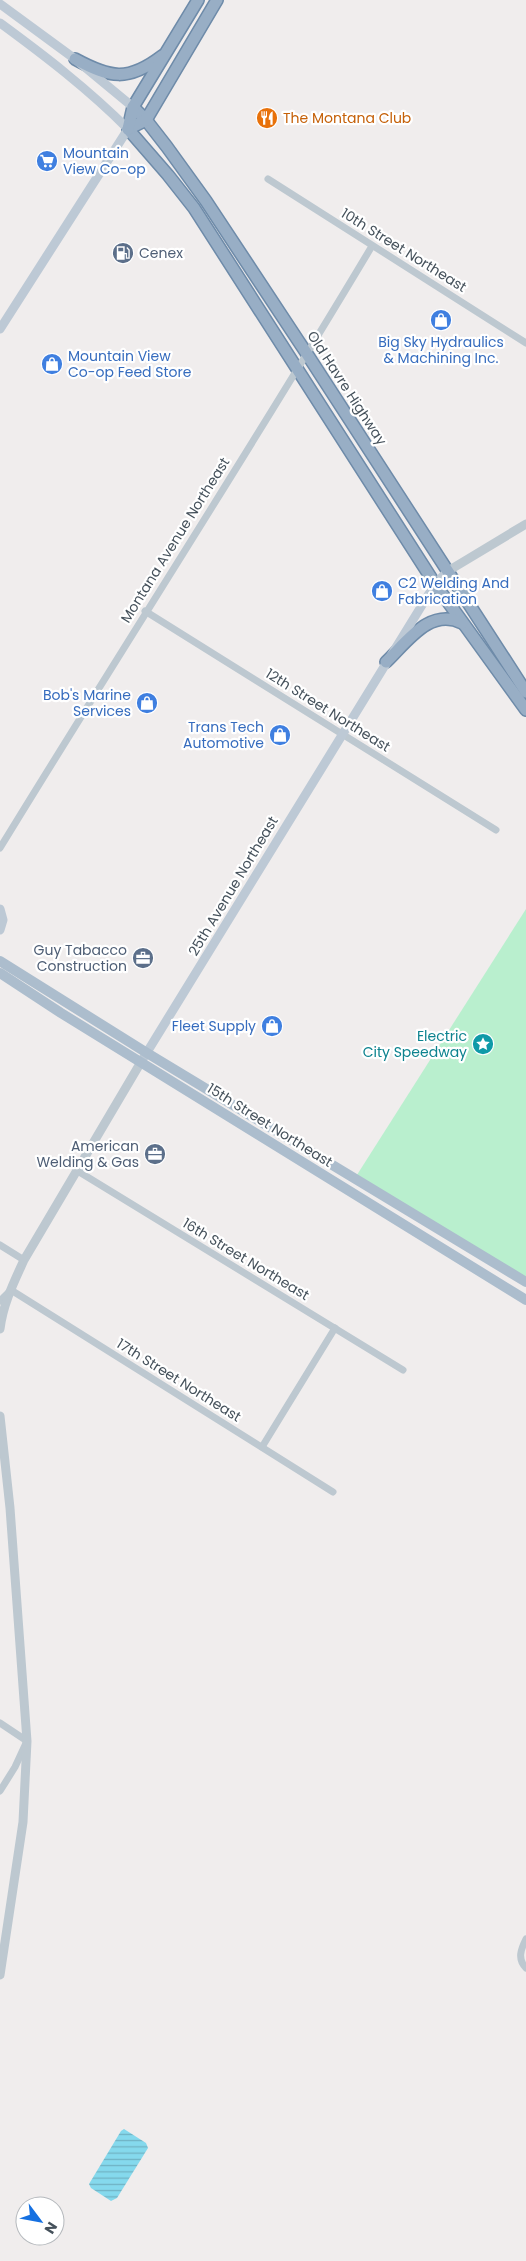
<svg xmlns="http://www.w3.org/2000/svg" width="526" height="2261" viewBox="0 0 526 2261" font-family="Poppins,sans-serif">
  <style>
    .park { fill: #b9efce }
    .water { fill: url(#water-rules) }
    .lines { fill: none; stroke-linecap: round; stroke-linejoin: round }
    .trunk-casing { stroke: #6e8ba9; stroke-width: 14 }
    .minor { stroke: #bdc8d0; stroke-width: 7 }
    .tertiary { stroke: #bdc8d0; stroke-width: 9 }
    .secondary { stroke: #bdc9d5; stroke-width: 9 }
    .primary { stroke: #acbdcd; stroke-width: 10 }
    .trunk { stroke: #98aec5; stroke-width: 11 }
    .labels { text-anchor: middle; stroke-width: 4.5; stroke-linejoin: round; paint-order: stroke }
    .food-label { font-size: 14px; fill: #c56008; stroke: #fff; text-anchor: start }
    .shop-label { font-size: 14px; fill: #366cbe; stroke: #fff; text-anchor: start }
    .street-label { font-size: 14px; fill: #45515b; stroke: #fff }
    .service-label { font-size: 14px; fill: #4e5e75; stroke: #fff; text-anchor: end }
    .culture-label { font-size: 14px; fill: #0d838f; stroke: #fff; text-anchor: end }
  </style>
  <defs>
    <pattern id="water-rules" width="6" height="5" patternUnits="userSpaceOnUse" patternTransform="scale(1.25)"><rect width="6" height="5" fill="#85d9ed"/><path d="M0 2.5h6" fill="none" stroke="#6fb2c3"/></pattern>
  </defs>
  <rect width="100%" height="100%" fill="#f0eded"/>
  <path class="park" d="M526,909v373l-171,-104z"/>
  <path class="water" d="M124,2129l22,14 2,5 -31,50 -6,3 -20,-13 -2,-4 32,-53z"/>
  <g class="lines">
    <g class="trunk-casing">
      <g id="trunk">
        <path d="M75,59c35,19 53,23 87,-3"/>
        <path d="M133,107l13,13 21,27 39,54 101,153 219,338"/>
        <path d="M128,129l40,46 26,33 241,376 91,126"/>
        <path d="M128,129l18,-9 71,-120"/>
        <path d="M128,129l5,-22 65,-107"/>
        <path d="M386,662c21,-20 44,-55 76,-39"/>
      </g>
    </g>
    <g class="minor">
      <path d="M268,179l258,164"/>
      <path d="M145,611l351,219"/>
      <path d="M0,848c123,-201 251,-399 372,-602"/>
      <path d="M76,1170l327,200"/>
      <path d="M0,1245l24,15"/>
      <path d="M0,1301l11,-11 322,202"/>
      <path d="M262,1447l73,-119"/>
      <path d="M0,1723l27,18 -12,26 -15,24"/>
      <path d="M526,1939c-5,10 -9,20 0,29"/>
    </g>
    <g class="tertiary">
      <path d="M448,571l78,-47"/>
      <path d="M0,1329c3,-25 14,-47 24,-69l117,-198"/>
      <path d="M0,1416l10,92 17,233 -4,81 -23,153"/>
    </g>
    <g class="secondary">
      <path d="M0,4l75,55 58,48"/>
      <path d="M0,23c45,33 88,66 128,106l-128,200"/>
      <path d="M0,909l3,11 -3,10"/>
      <path d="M141,1062l294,-478 13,-13"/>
    </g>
    <g class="primary">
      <path d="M0,961l147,92 379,229"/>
      <path d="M0,973l61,40 465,287"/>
    </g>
    <use href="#trunk" class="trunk"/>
  </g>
  <defs>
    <g id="restaurant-disc" transform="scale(1.125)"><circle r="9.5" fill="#e8710a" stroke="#fff"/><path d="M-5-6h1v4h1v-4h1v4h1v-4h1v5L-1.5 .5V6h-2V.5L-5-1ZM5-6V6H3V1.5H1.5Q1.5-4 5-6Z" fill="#fff"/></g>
    <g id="supermarket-disc" transform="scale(1.125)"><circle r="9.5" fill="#3f7fe0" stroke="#fff"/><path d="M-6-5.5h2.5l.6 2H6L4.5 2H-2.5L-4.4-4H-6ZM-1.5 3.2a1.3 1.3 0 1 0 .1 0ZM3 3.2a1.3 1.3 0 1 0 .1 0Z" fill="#fff"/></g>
    <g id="fuel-disc" transform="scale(1.125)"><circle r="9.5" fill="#5c6f8a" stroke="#fff"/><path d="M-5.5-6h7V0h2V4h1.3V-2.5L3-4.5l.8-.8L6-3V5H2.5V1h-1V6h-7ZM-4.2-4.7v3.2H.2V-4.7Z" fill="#fff"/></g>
    <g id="shop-disc" transform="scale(1.125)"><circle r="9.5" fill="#3f7fe0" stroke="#fff"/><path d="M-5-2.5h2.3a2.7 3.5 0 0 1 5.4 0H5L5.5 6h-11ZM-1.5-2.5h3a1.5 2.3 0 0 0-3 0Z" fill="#fff"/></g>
    <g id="office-disc" transform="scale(1.125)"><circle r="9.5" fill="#5c6f8a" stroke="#fff"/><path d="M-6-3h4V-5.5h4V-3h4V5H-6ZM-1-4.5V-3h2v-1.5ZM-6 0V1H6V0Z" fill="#fff"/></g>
    <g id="sight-disc" transform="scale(1.125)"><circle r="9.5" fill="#0f9aa8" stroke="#fff"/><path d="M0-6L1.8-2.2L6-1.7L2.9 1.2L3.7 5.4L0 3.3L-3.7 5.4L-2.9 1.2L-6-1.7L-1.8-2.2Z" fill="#fff"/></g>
  </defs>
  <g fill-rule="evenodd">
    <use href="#restaurant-disc" x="267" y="118"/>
    <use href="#supermarket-disc" x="47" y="161"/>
    <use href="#fuel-disc" x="123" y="253"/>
    <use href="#shop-disc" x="441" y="320"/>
    <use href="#shop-disc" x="52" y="364"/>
    <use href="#shop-disc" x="382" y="591"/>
    <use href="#shop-disc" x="147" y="703"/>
    <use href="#shop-disc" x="280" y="735"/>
    <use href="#office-disc" x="143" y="958"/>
    <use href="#shop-disc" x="272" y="1026"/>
    <use href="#sight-disc" x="483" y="1044"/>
    <use href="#office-disc" x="155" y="1154"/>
  </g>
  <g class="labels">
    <g class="food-label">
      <text x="283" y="123">The Montana Club</text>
    </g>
    <g class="shop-label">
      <text x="63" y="158">Mountain<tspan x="63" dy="16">View Co-op</tspan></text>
      <text x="441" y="347" text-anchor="middle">Big Sky Hydraulics<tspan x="441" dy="16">&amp; Machining Inc.</tspan></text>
      <text x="68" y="361">Mountain View<tspan x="68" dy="16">Co-op Feed Store</tspan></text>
      <text x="398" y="588">C2 Welding And<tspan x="398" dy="16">Fabrication</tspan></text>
      <text x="131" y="700" text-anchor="end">Bob's Marine<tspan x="131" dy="16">Services</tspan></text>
      <text x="264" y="732" text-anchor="end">Trans Tech<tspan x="264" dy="16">Automotive</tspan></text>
      <text x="256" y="1031" text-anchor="end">Fleet Supply</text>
    </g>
    <g class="street-label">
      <text transform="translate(404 250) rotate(32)" y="5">10th Street Northeast</text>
      <text transform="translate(347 388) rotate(57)" y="5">Old Havre Highway</text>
      <text transform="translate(175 540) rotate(-58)" y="5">Montana Avenue Northeast</text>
      <text transform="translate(328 710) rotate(32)" y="5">12th Street Northeast</text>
      <text transform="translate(233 886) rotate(-59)" y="5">25th Avenue Northeast</text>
      <text transform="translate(270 1125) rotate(32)" y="5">15th Street Northeast</text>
      <text transform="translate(246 1259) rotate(31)" y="5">16th Street Northeast</text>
      <text transform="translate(179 1380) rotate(32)" y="5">17th Street Northeast</text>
    </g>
    <g class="service-label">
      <text x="139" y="258" text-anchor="start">Cenex</text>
      <text x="127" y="955">Guy Tabacco<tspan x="127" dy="16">Construction</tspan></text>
      <text x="139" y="1151">American<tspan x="139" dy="16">Welding &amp; Gas</tspan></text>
    </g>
    <g class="culture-label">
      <text x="467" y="1041">Electric<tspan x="467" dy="16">City Speedway</tspan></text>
    </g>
  </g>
  <g transform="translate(40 2221) rotate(122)"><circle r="24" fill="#ffffff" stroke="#b5b9bd"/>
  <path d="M0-4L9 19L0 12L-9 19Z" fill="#1570e1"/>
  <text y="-8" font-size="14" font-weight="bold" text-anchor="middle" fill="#45515b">N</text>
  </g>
</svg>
